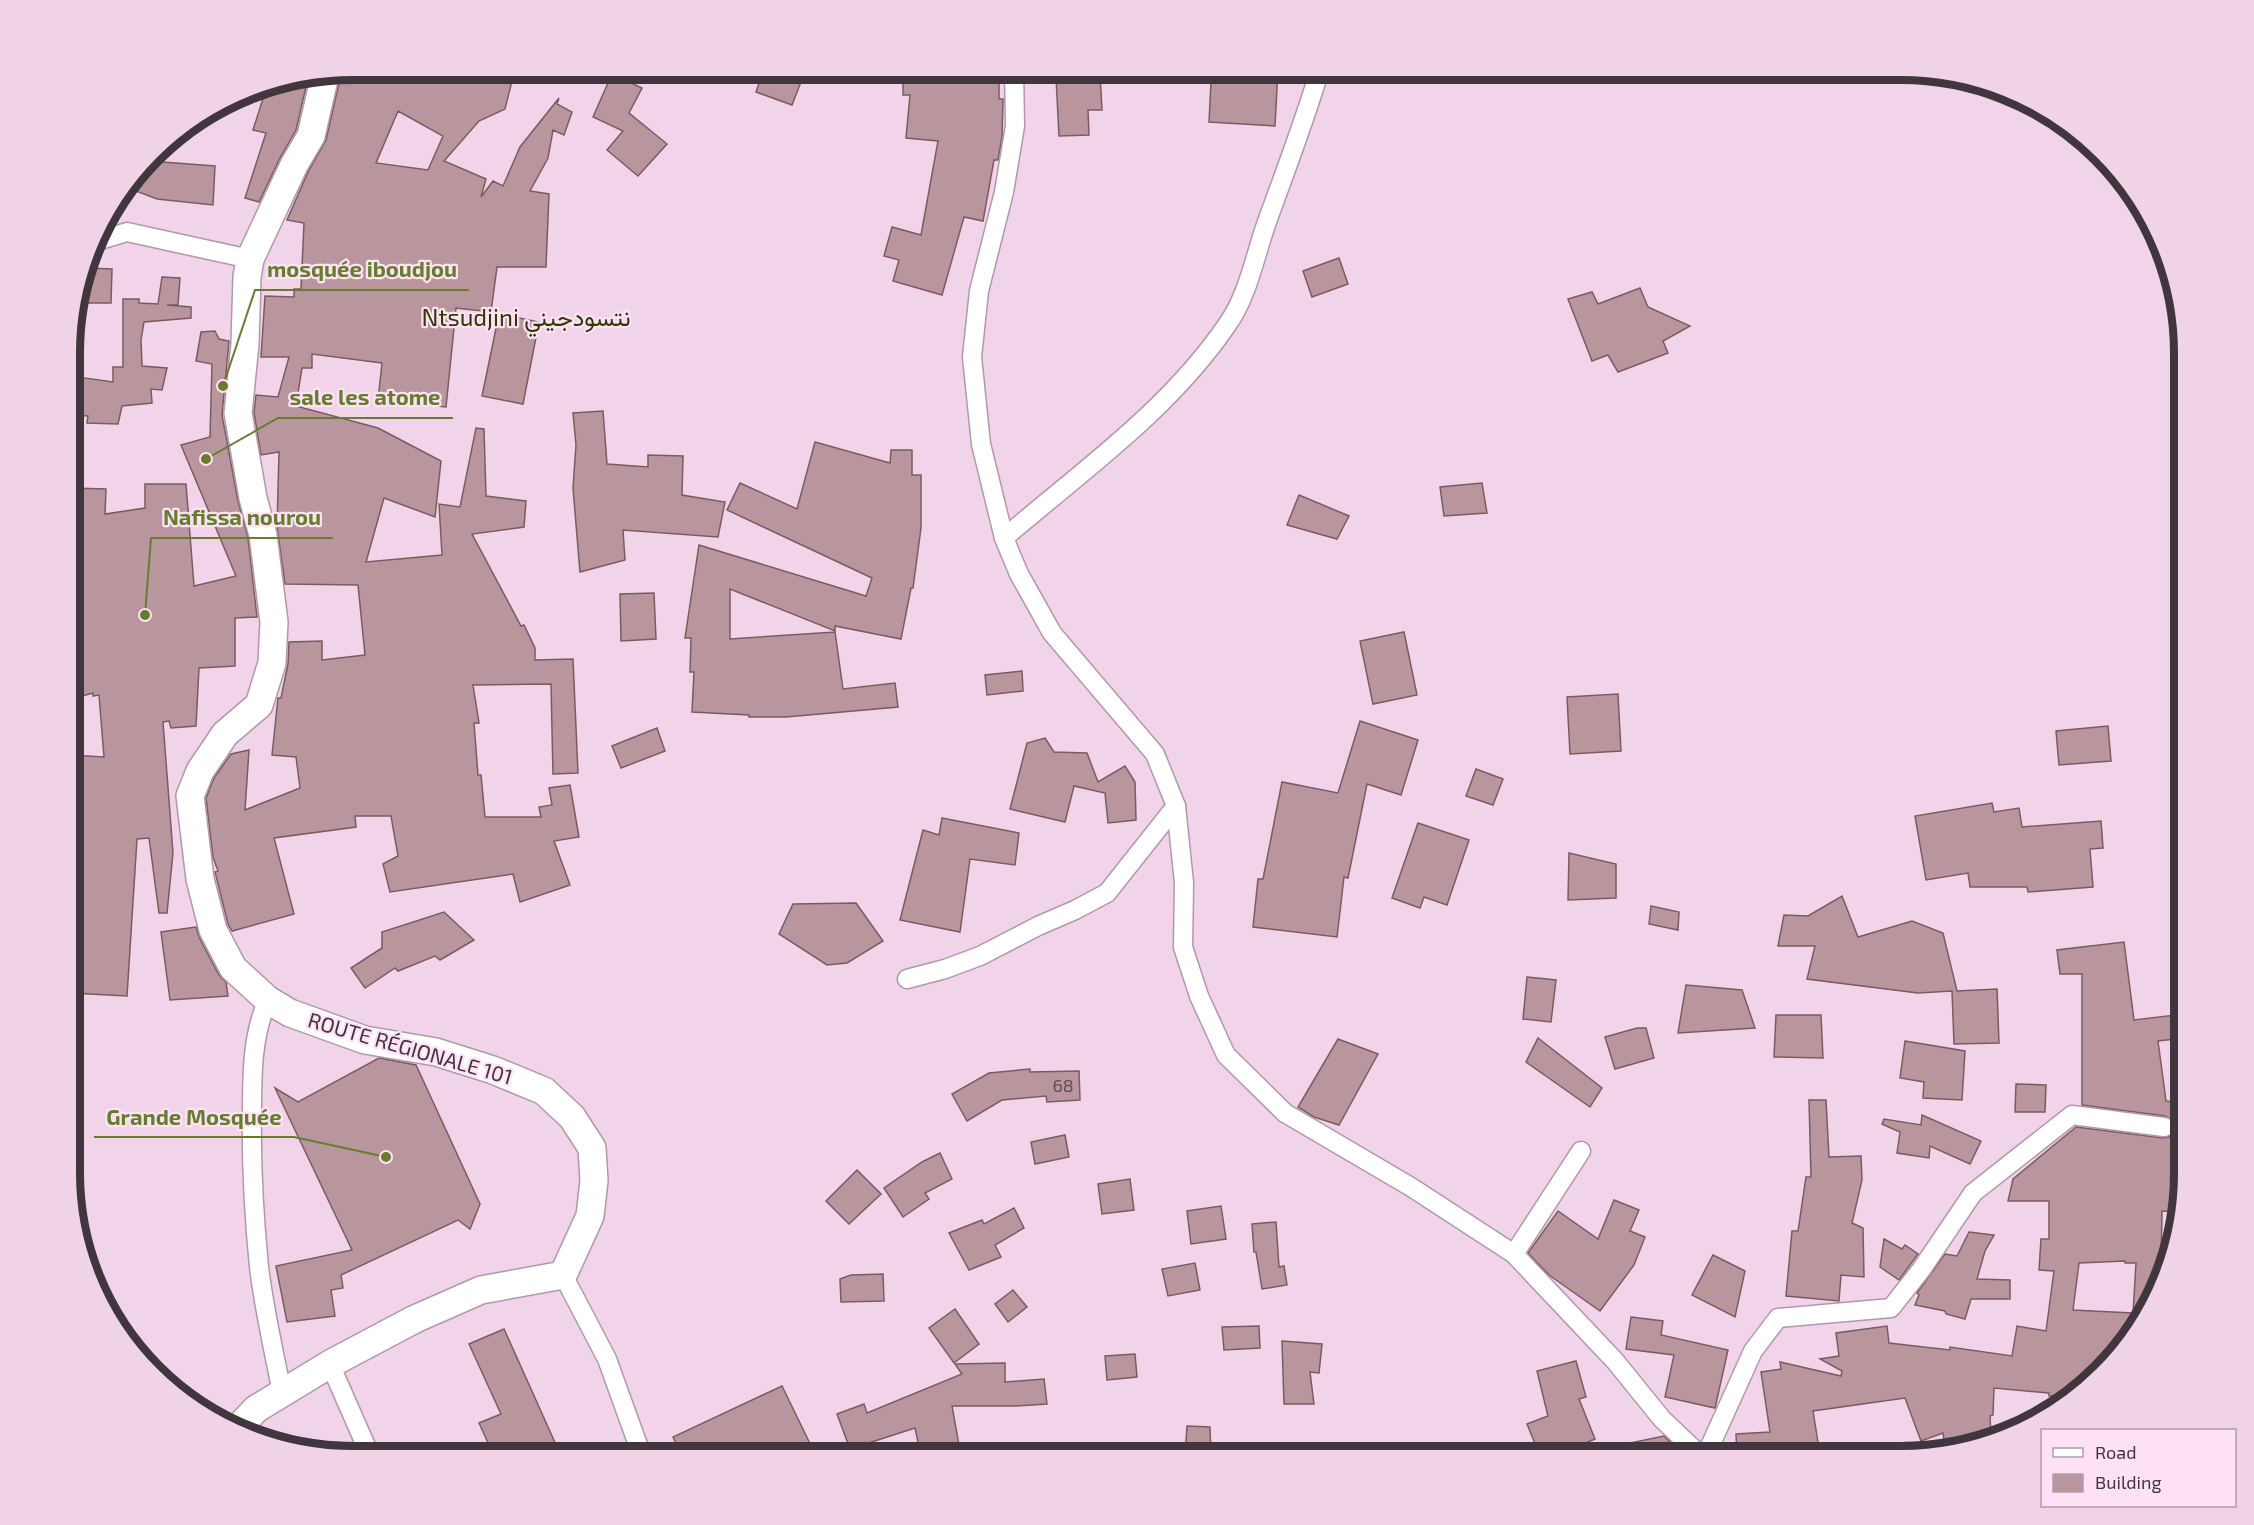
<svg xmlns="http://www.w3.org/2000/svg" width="2254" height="1525" viewBox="0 0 2254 1525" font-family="'Exo 2',Vazirmatn,sans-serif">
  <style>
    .building { fill: #b9969d; stroke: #7b5b61; stroke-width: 1.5; fill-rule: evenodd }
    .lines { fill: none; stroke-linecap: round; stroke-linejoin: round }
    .street-casing { stroke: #b297ab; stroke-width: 21 }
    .secondary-casing { stroke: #b297ab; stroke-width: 30 }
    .street { stroke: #fff; stroke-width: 18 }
    .secondary { stroke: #fff; stroke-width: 27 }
    .labels { text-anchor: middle; stroke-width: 4.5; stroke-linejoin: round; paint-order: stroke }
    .number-label { font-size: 18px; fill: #5f4d56 }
    .street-label { font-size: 21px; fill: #41353e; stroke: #ffe1f6 }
    .quarter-label { font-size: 24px; fill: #2c3a00; stroke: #ffe1f6 }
    .rim { fill: none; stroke: #41353e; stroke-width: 8 }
    .leader { fill: none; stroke: #667d2f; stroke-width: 2 }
    .callout-dot { fill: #667d2f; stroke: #ffe1f6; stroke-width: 2 }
    .callout-label { font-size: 22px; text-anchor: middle; font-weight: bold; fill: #667d2f; stroke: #ffe1f6; stroke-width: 4.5; stroke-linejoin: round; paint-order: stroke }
  </style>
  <rect width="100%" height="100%" fill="#f1d4e9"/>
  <g class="building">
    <path d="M353,69h162l-10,40 -26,12 -35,40 42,18 -5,18 12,-16 10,5 17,-39 39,-49 -2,6 15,8 -8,23 -11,-5 -5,28 -18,33 19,3 -3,73h-49l-6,45 -35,-4 -10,99 -68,-7 4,-37 -70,-9v14h-10l-6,38 82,22 63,33 -6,56 -51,-19 -18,64 76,-7 -3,-51 21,3 16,-79 8,1 2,67 40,5 -2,26 -52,7 49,92 3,-1 11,23v12l38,-1 5,114 -25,1 -2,-90 -78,1 6,38h-5l4,52h3l4,42h56l-2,-10 13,-2 -3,-17 21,-3 9,52 -25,4 16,44 -50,17 -7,-28 -123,18 -7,-28 15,-8 -7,-40h-36l1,11 -82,11 20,76 -62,17 -4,-7 -13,-52 3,-1 -5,-14 -7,-59 8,-20 17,-24 18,-4 -4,60 55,-22 -4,-31 -24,-2 6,-57h3l7,-34 1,-22 33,-1v19l43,-5 -7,-70 -73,-1 -8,-57 2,-75 -18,3 -7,-43 2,-17 22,2 11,-40h-28l4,-61 29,1v-8h7l3,-66 -17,-3 21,-48 18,-32 14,-61v-8zM398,111l45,25 -15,34 -52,-7z"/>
    <path d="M764,69h42l-14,36 -36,-13z"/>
    <path d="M903,69h96v30h4l-1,38 -4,23h-4l-11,61 -19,-4 -22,78 -49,-14 6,-21 -15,-4 8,-29 29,8 17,-94 -32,-3 4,-43h-7z"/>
    <path d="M1246,69h32l-3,57 -66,-4 2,-40 34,1z"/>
    <path d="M612,74l30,14 -13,25 38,31 -29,32 -31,-26 16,-19 -30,-14z"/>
    <path d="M1100,74l2,36h-14l1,25 -30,1 -3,-59z"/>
    <path d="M308,78l-12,52 -16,28 -21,44 -14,-4 21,-65 -13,-3 14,-44z"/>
    <path d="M149,161l66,5 -2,39 -56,-6 -29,-11z"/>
    <path d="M1339,258l9,26 -36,13 -9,-26z"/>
    <path d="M86,268l26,1 -1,34h-36z"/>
    <path d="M162,277l18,1 -2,27h-11l24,2v11l-47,4 -3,18 1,26 25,2 -5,22 -11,-1 1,14 -30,3 -4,18 -31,-1 1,-7 -17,-1v-39l42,6v-15h10v-68h16v4l19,1z"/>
    <path d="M1640,288l8,19 42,19 -27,15 5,12 -50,19 -10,-17 -16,6 -24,-62 24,-7 6,12z"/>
    <path d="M499,314l40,8 -16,82 -41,-8z"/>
    <path d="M215,331l4,8 10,2 -7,74 16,86 10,37 9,79 -22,1v48l-36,2 -3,58 -25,2 -2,-7 -6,1 10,131 -6,60h-8l-10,-75 -12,1 -10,157 -56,-3v-238l33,2 -5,-62 -6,1v-3l-22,6v-211l35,1 -1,25 40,-6v-24h41l8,102 42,-10 -55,-131 29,-8 2,-73 -16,-3 5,-29z"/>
    <path d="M603,411l4,53 41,3v-12l35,1 -1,39 43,7 -7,35 -95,-7 2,30 -45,12 -7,-84 3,-43 -3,-32z"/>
    <path d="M815,442l75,21 1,-13h21v25h9v53l-8,60h-2l-10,51 -66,-13v5l-105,-42v50l105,-7 8,57 52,-6 3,24 -112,10h-37v-2l-57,-3 2,-40h-4l1,-34h-6l14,-93 167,51 6,-18 -145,-68 13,-27 57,26z"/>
    <path d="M1482,483l5,30 -43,3 -4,-29z"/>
    <path d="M1299,495l50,21 -12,23 -50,-14z"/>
    <path d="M654,593l2,46 -35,2 -1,-47z"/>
    <path d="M1404,632l13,63 -44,9 -13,-63z"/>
    <path d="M1022,671l1,20 -36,4 -2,-20z"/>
    <path d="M1618,694l3,57 -51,3 -3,-57z"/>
    <path d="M1360,721l58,19 -17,55 -34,-11 -19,94 -4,-1 -7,60 -84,-10 5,-48h5l19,-97 56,11z"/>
    <path d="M2108,726l3,35 -52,4 -3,-34z"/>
    <path d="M657,728l8,23 -44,17 -9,-22z"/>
    <path d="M1045,738l9,14 33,1 11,29 27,-16 10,16 1,38 -28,3 -3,-30 -31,-7 -9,36 -55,-13 17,-66z"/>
    <path d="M1476,769l27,10 -10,26 -27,-9z"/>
    <path d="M1992,803l2,9 25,-4 3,19 79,-6 2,27 -13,1 3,38 -65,5 -1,-5h-57l-2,-14 -42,7 -11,-64z"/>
    <path d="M942,818l77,15 -4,32 -45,-6 -10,73 -60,-12 23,-90 16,5z"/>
    <path d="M1418,823l51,17 -22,65 -23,-8 -4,11 -28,-10z"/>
    <path d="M1569,853l47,11v34l-48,2z"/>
    <path d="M1842,896l16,41 54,-16 31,12 14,58 40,-2 2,54 -45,1 -2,-53 -34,2 -111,-14 8,-33h-37l6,-31 24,1z"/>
    <path d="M856,903l27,38 -36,22 -20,2 -48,-31 14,-30z"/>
    <path d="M1651,906l28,6 -1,18 -29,-6z"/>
    <path d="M444,912l30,28 -34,20 -5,-4 -37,15 -3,-3 -30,20 -14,-20 31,-20v-16z"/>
    <path d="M196,927l3,10 20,38 7,7 2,14 -58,4 -9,-68z"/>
    <path d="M2124,942l10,78 50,-6v24l-26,3 8,60 18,3v87l-4,21 -18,-1 -1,57h7l-31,62 -71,66h-17v-3l-55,-5 -1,27 -3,1 1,18 -46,14 -2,-15 -22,8 -16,-43 -92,13 7,44h-83l-1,-21 34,-2 -9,-60 20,-3 -1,-7 61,14 1,-5 -22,-12 19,-3 -3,-23 51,-7 2,17 61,7v-3l62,9 5,-30 29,5 8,-60 -15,-1 2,-31h8v-38h-41l5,-22 63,-52 87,11 6,-1 6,-8 -1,-7 -9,-6 -83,-11v-131h-22l-3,-24zM2125,1261v2h11l-3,50 -60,-3 6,-47z"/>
    <path d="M1527,977l29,3 -5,42 -28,-3z"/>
    <path d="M1686,985l56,5 13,38 -77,5z"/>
    <path d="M1776,1015h45l2,43 -49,-1z"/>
    <path d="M1637,1028h9l8,30 -39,11 -10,-32z"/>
    <path d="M1538,1038l64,50 -12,19 -64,-45z"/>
    <path d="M1338,1039l40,15 -39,71 -25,-8 -16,-10z"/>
    <path d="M1905,1041l60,10 -3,49 -39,-2 1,-16 -24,-4z"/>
    <path d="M379,1058l37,7 64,139 -10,25 -12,-9 -117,55 2,13 -12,2 4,26 -48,6 -11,-56 76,-16 -77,-162 23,14z"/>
    <path d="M1030,1069v3l49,-1 1,29 -33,2 -1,-6 -44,4 -35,21 -15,-27 37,-21z"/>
    <path d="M2016,1084l30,1 -1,27h-30z"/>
    <path d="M1809,1100h17l3,57 32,-1 1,24 -10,43 11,5 1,49 -23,-2 -2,26 -53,-5 6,-65h6l8,-54h5z"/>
    <path d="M1922,1115l59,26 -11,23 -40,-18 -1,12 -32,-5 3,-21 -18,-8 2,-5 37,6z"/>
    <path d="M1065,1135l4,22 -34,7 -4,-22z"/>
    <path d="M940,1153l12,26 -27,14 4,6 -26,18 -19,-29 38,-26z"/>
    <path d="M857,1170l24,24 -32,30 -23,-23z"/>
    <path d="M1130,1179l4,31 -32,4 -4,-30z"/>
    <path d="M1614,1200l25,10 -9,21 15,6 -11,28 -34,46 -51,-36 -21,-22 30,-42 40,28z"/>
    <path d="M1221,1206l5,33 -35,5 -4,-33z"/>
    <path d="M1014,1208l10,20 -29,17 6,12 -32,13 -20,-37 33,-13 2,4z"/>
    <path d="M1276,1222l3,45 5,-1 3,19 -25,4 -6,-37h-2l-2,-28z"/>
    <path d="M1969,1232l25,3 -9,16 -8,28 33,1v19h-39l-6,20 -19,-5 -1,-3 -30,-6 4,-10 -2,-2 28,-39 12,2z"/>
    <path d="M1884,1239l18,10 3,-4 13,9 -19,26 -19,-13z"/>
    <path d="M1713,1255l32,16 -10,46 -43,-22z"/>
    <path d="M1195,1263l5,27 -32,6 -6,-27z"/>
    <path d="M883,1274l1,27 -43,1 -1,-23 11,-4z"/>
    <path d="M1013,1290l14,17 -19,15 -13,-18z"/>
    <path d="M955,1309l24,35 -25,19 -25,-35z"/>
    <path d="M1631,1317l32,4 -2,14 67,15 -13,58 -50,-11 9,-42 -48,-6z"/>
    <path d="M1259,1326l1,22 -36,2 -2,-23z"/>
    <path d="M504,1329l27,60 30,67h-67l-15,-33 22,-9 -32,-70z"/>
    <path d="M1282,1341l40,3 -3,29 -9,-1 4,32h-30z"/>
    <path d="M1135,1354l2,23 -30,3 -2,-24z"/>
    <path d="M1576,1361l10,36 -7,2 16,40 -42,17h-13l-13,-32 21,-8 -11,-45z"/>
    <path d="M1005,1363v19l39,-3 3,25 -31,2h-64l9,50h-40l-6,-28 -65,21 -13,-35 27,-10 3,9 95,-39 -7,-10z"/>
    <path d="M782,1386l34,70h-134l-9,-19z"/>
    <path d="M1187,1426l23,1 1,29h-26z"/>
    <path d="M1664,1436l6,6 3,13 -57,1 -1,-10z"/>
  </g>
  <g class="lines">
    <g class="street-casing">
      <g id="street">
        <path d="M1014,69l1,57 -11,66 -25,99 -7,66 9,87 23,94 15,36 33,59 103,121 21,52 8,77 -1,64 16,49 27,59 59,58 126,74 103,67"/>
        <path d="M92,248l5,-7 30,-9 123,27"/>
        <path d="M1004,538c78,-67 164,-127 223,-213 22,-31 28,-71 41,-106 18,-50 37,-99 52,-150"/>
        <path d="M907,979l38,-10 35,-13 58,-30 37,-16 32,-17 69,-87"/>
        <path d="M268,1000c-16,34 -16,75 -16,112 -1,52 2,104 7,155 5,42 15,85 23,126"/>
        <path d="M1581,1151l-67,103 101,107 47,58 38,36"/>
        <path d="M563,1275l44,84 35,97"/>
        <path d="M330,1364l36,82 7,10"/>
        <path d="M1706,1455l47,-104 25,-33 113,-10 30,-38 52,-77 99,-78 92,12"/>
      </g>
    </g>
    <g class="secondary-casing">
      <path id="secondary" d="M237,1429l19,-20 74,-45 85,-45 66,-29 82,-15 27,-59 4,-35 -2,-33 -20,-31 -28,-26 -51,-21 -57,-18 -71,-12 -75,-27 -22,-13 -35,-32 -20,-38 -13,-51 -10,-83 10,-25 25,-37 34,-29 13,-42 2,-41 -11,-87 -10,-37 -15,-85 7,-69 2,-67 3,-18 44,-94 17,-29 14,-61"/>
    </g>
    <use href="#street" class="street"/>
    <use href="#secondary" class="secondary"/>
  </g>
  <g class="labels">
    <g class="number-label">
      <text x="1063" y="1092">68</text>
    </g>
    <g class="street-label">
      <text transform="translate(410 1049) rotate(16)" y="7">ROUTE RÉGIONALE 101</text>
    </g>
    <g class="quarter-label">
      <text x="526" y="326">Ntsudjini نتسودجيني</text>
    </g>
  </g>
  <path d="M0 0H2254V1525H0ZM353 80H1901A273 273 0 0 1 2174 353V1173A273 273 0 0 1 1901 1446H353A273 273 0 0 1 80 1173V353A273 273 0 0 1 353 80Z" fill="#f0d3e7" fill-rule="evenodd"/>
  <path class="rim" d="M353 80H1901A273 273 0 0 1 2174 353V1173A273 273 0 0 1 1901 1446H353A273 273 0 0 1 80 1173V353A273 273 0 0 1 353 80Z"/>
  <path class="leader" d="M223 386L255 290H469M206 459L278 418H453M145 615L151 538H333M386 1157L294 1137H94"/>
  <g class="callout-dot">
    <circle cx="223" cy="386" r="6"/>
    <circle cx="206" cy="459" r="6"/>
    <circle cx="145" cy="615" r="6"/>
    <circle cx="386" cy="1157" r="6"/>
  </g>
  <g class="callout-label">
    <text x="362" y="277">mosquée iboudjou</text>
    <text x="365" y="405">sale les atome</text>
    <text x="242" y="525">Nafissa nourou</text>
    <text x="194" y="1125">Grande Mosquée</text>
  </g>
  <rect x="2041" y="1429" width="195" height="78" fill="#ffe1f6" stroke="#b39cac" stroke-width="1.5"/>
  <rect x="2053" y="1448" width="30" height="9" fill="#ffffff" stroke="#b39cac" stroke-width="1.5"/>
  <text x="2095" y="1459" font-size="18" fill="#41353e">Road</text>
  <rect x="2053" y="1474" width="30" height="18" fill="#b9969d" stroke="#b39cac" stroke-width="1.5"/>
  <text x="2095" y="1489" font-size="18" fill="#41353e">Building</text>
</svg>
